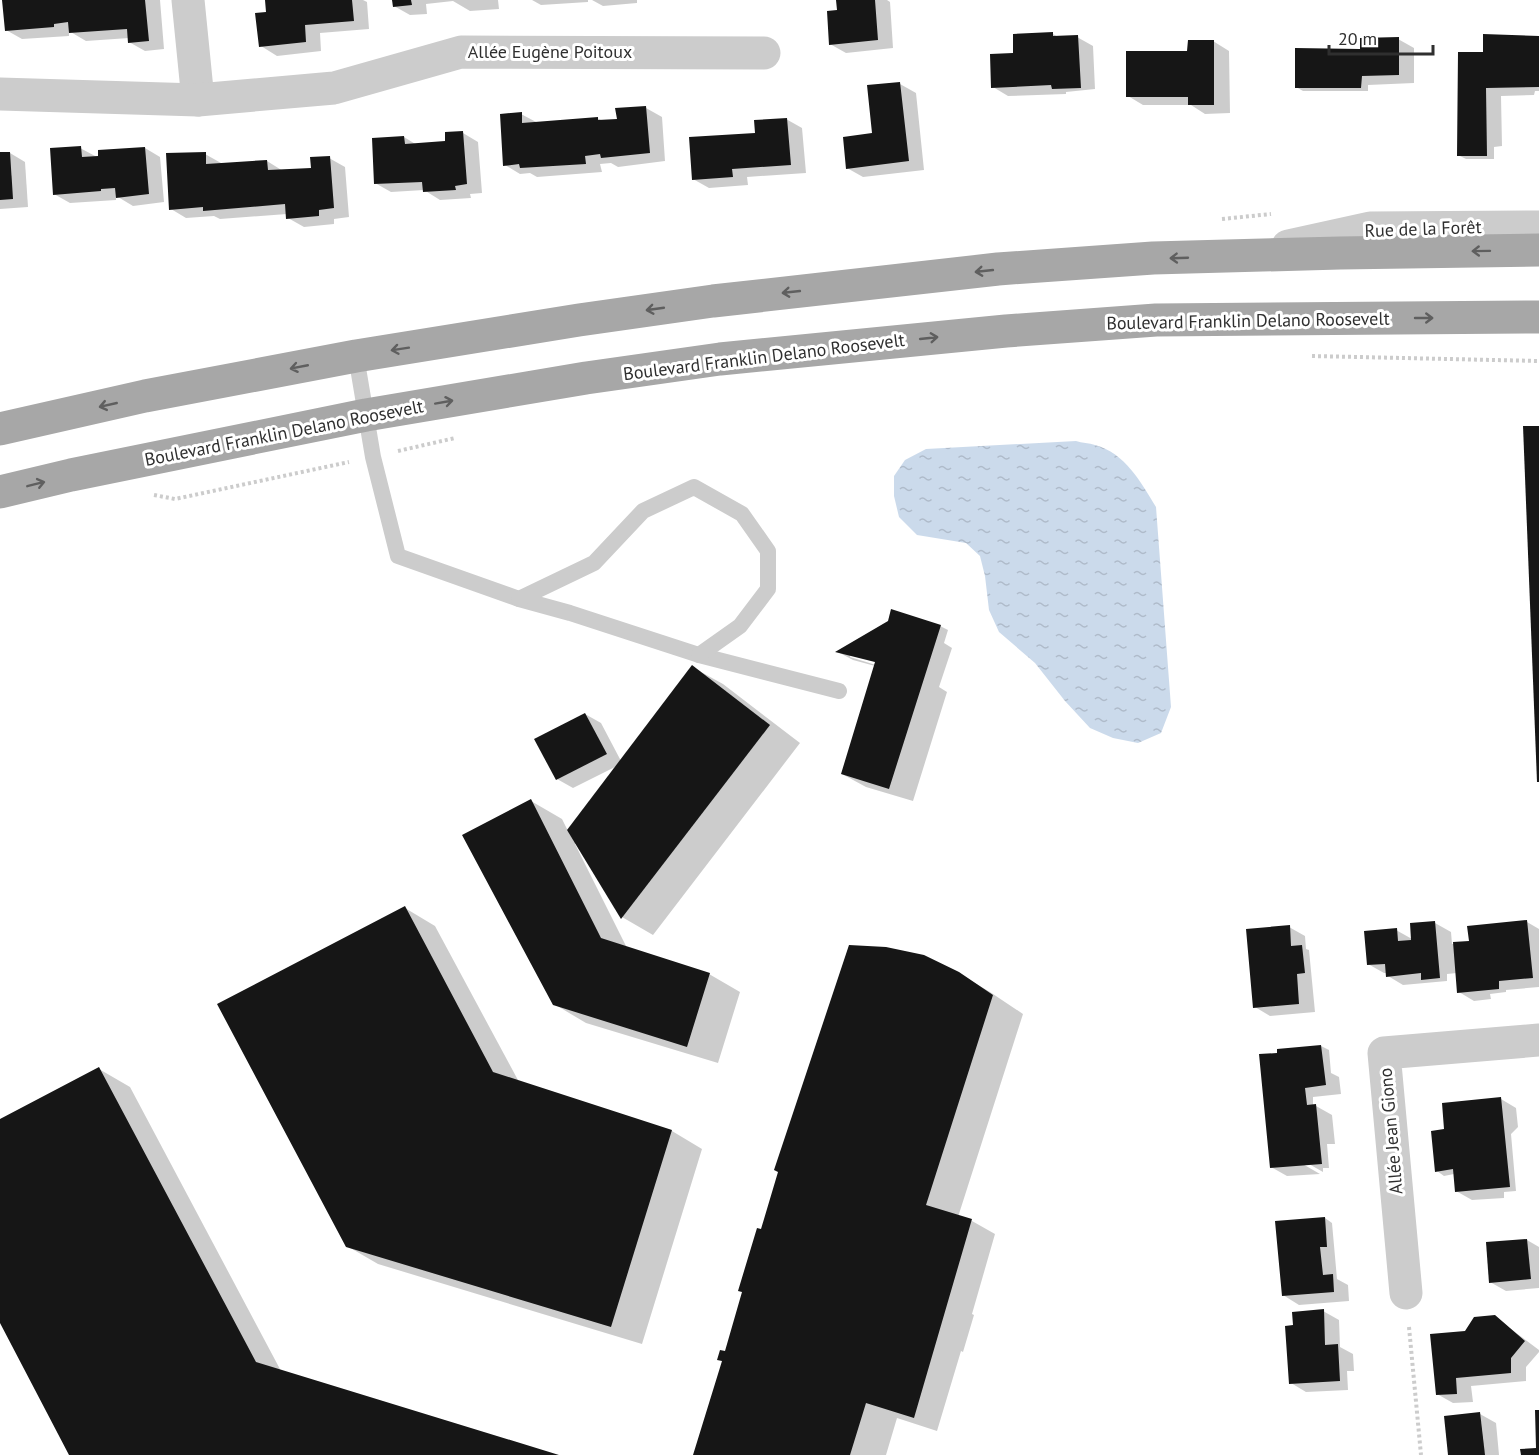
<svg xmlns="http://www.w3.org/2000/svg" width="1539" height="1455" viewBox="0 0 1539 1455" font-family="'PT Sans',sans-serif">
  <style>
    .water { fill: url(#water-ripples) }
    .shadow { fill: #0003; fill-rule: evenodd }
    .building { fill: #161616 }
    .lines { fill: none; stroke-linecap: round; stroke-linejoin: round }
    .path { stroke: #ccc; stroke-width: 4; stroke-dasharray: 3 3; stroke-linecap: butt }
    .service { stroke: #ccc; stroke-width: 16 }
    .minor { stroke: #ccc; stroke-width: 33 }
    .tertiary { stroke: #ccc; stroke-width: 33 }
    .primary { stroke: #a7a7a7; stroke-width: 33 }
    .oneway { stroke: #5f5f5f }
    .labels { text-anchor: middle; stroke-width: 6; stroke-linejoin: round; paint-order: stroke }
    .street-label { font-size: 18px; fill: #2f2f2f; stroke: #fff }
  </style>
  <defs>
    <pattern id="water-ripples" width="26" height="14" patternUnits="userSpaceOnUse" patternTransform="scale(1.5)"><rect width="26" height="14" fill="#cbdaeb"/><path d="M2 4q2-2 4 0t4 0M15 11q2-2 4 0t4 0" fill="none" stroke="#afbbca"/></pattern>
  </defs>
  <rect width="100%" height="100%" fill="#fff"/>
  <path class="water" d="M1076,441c6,2 13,2 19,4 30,8 46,37 61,62l15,200 -10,26 -23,10 -25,-5 -23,-10 -25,-27 -30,-38 -36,-31 -10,-22 -4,-34 -5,-20 -14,-13 -49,-8 -18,-18 -5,-21v-20l11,-16 21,-11z"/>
  <g class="shadow">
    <path d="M4,0h156l4,49 -19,2 -16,-9v-4l-43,3 -17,-10v5l-47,3 -16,-9z"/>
    <path d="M266,0h97l4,2 2,27 -49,4 1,18 -44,5 -16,-10 7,-33z"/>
    <path d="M394,0h104l1,9 -29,2 -17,-10 -27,3 1,10 -17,1 -16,-9z"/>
    <path d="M532,0h56v2l-47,3z"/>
    <path d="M592,0h45v3l-34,3z"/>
    <path d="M837,0h50l3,2 3,46 -47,5 -16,-9 8,-33z"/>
    <path d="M1053,34l5,3h19l16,9 2,43 -29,3v2l-58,2 -15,-9 22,-33z"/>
    <path d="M1539,37v54h-4l-1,4 -33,1 1,50 -8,1v12h-28l-8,-4 27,-102z"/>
    <path d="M1398,39l16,9v35l-46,2v6h-65l-7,-4 66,-36z"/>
    <path d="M1213,41l16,10 1,62 -25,1 -14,-9h-48l-15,-9 61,-43z"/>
    <path d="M900,84l16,9 8,77 -61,7 -16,-9 27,-34z"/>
    <path d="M646,108l16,9 3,44 -47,6 -7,-4 -11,1 2,8 -65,5 -7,-4 -10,1 -15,-9 16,-51 17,9 59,-5 6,3 16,-1z"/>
    <path d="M786,119l16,9 4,45 -59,4 1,8 -39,3 -16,-9 64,-45z"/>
    <path d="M463,133l15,9 4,51 -12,1 1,4 -31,2 -16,-10 -33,2 -16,-9 29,-46 13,8 30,-2z"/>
    <path d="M80,148l17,9 48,-9 15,9 4,45 -31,4 -15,-9h-2v3l-46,3 -16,-9z"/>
    <path d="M10,153l15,9 3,45 -28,2v-55z"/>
    <path d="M205,154l16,9v2l46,-4 16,10 30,-2 16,-11 16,9 4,50 -15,2v5l-30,3 -16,-9 -1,-4 -67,5 -6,-3 -28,2 -15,-9z"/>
    <path d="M940,626l8,4 -4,13 8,5 -13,39 8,5 -34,109 -47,-14 -24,-13 33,-108 -22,-6 -15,-8zM851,654l25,8v3l-26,-8z"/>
    <path d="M692,667l31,17 77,59 -147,192 -31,-18 -45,-74 -2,1 52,104 82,26 31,18 -22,71 -132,-40 -32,-19 -23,-203 31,18 6,12 49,-65 -44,22 -16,-9 28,-65 16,9 20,38z"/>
    <path d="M405,908l30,18 84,156 153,49 30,18 -60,195 -264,-80 -31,-18z"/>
    <path d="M1527,922l12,7v58l-33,3v2l-16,2 1,5 -17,2 -15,-9 -2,-19 -10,1v7l-44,4 -15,-9 -1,-3h-3l-16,-9 28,-34 16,9 23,-16 16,9 1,12 19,-1z"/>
    <path d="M1289,927l16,9 1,13 3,1 6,62 -45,4 -15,-9z"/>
    <path d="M958,973l32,19 33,22 -65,203 14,4 23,13 -23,80 2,1 -11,37 -2,-1 -24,80 -40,-13 -11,37h-192l32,-102 36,-122z"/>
    <path d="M1321,1046l8,4 2,23 8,4 2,17 -28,3v9h3l16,9 3,29h-8l2,24h-6v4l-21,-12 -1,3 19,11 -33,2 -16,-9z"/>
    <path d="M99,1069l31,18 151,284 275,84h-485l-71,-135v-199z"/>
    <path d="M1501,1099l15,9 2,19 -7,7 5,57 -12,1v6l-32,2 -16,-9 -2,-17 -10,2 -7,-5 9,-41z"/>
    <path d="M1325,1218l7,5 5,56 11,6 1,16 -50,4 -16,-10z"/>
    <path d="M1527,1240l12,7v41l-33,3 -16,-9z"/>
    <path d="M1323,1311l16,9 1,27 13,7 1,17h-7l1,19 -42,2 -15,-9 4,-56z"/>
    <path d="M1495,1317l44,33v2l-13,15v14l-55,5 2,16 -20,1 -16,-9 29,-61z"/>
    <path d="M1480,1414l16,9 3,32h-49z"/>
  </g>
  <g class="building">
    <path d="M2,0h143l4,41 -21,2 -1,-14 -58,4 -1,-11 -14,2v3l-49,4z"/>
    <path d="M265,0h87l2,21 -49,4 1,17 -47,5 -4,-34 11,-1z"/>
    <path d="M392,0h19l1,5 -19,2z"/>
    <path d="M836,0h39l3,40 -49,5 -2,-34 10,-1z"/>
    <path d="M1053,32v4l25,-1 3,53 -29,1 -1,-4 -60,3 -1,-34 23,-1v-19z"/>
    <path d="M1483,34l56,2v51l-53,1 1,68h-30l1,-104h25z"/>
    <path d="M1399,37v38l-37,1 -1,12h-66v-40l65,1v-11z"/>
    <path d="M1188,40h26v65h-26v-8h-62v-46h61z"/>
    <path d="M900,82l9,79 -63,8 -3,-32 29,-4 -5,-48z"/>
    <path d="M646,106l4,47 -49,5 -1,-4 -15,2 1,8 -66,4 -1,-4 -16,2 -3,-52 22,-2v11l76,-6v3l19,-1 -2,-11z"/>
    <path d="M787,118l4,47 -59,4 1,8 -41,3 -3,-43 66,-4 -1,-13z"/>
    <path d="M463,131l4,53 -12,2 1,4 -33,2 -1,-10 -48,2 -2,-46 32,-2 1,8 40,-3v-9z"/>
    <path d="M81,146l1,11 16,-1v-6l47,-3 4,47 -33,4 -1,-10 -14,1v2l-48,4 -3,-47z"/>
    <path d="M0,152h10l3,47 -13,1z"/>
    <path d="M206,152v12l61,-4 1,10 43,-2 -1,-11 20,-1 4,52 -15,2v6l-33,3 -1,-15 -82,7v-4l-34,3 -3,-57z"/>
    <path d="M1523,426h16v356h-2z"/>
    <path d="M891,609l50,16 -52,164 -48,-15 34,-112 -40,-10 53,-31z"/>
    <path d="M692,665l78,60 -149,194 -54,-89z"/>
    <path d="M585,713l22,41 -51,26 -22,-41z"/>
    <path d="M531,799l70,139 109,35 -23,74 -134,-42 -91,-170z"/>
    <path d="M405,906l88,166 179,58 -61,197 -265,-80 -129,-243z"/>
    <path d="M1527,920l6,58 -34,3v8l-42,4 -4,-51 16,-1 -2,-15z"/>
    <path d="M1435,921l5,57 -19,2v-7l-35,4 -1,-13 -18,1 -3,-34 33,-3 1,13 13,-1 -1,-17z"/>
    <path d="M1290,925l1,21 11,-1 3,28 -8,1 2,30 -46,4 -7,-79z"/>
    <path d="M849,945l37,2 38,8 35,17 34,23 -67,210 46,14 -58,199 -48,-15 -16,52h-157l29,-94 -5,-1 3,-10 5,1 17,-59 -4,-1 19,-63 4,1 17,-57 -4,-2z"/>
    <path d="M1321,1045l5,40 -21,3 2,17 9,-1 6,60 -52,4 -11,-114 18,-1v-4z"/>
    <path d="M99,1067l157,295 303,93h-490l-69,-132v-204z"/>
    <path d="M1501,1097l9,90 -55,5 -2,-23 -18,3 -4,-41 13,-2 -2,-26z"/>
    <path d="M1325,1217l2,30h-7l3,28 10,-1 1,18 -52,4 -7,-75z"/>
    <path d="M1527,1239l4,40 -42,4 -3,-41z"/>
    <path d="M1324,1309l1,36 13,-1 2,37 -51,3 -4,-58 8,-1 -1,-13z"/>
    <path d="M1495,1315l30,26 -14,17v15l-55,5 1,16 -21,1 -6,-61 35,-3 9,-14z"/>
    <path d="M1535,1410h4v45h-18l-1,-6 16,-1z"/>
    <path d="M1480,1412l5,43h-37l-4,-39z"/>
  </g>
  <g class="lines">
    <g class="path">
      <path d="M1222,219l49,-5"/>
      <path d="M1312,356l227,5"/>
      <path d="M398,451l57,-13"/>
      <path d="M154,495l21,4 174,-37"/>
      <path d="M1409,1327l12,128"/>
    </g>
    <g class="service">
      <path d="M356,356l17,101 25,99 121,43 51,14 129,42 140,36"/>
      <path d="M519,599l75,-36 49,-52 51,-24 48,27 26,37v38l-28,37 -41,29"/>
    </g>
    <g class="minor">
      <path d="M188,0l10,100"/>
      <path d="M0,94l198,6 136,-12 127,-36 303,1"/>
      <path d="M1406,1293l-22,-240 155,-13"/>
    </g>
    <path class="tertiary" d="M1288,246l82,-18 169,-1"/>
    <g class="primary">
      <path d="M0,429l145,-33 211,-40 223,-36 134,-19 285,-32 155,-11 187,-5 199,-3"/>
      <path d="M0,492l71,-17 295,-60 220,-37 134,-19 286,-28 150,-11 383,-3"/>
    </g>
  </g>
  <defs><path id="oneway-shaft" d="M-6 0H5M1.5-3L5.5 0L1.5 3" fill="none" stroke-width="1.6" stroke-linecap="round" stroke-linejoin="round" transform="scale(1.5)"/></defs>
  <g class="oneway">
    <use href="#oneway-shaft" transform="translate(1481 251) rotate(179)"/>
    <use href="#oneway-shaft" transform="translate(1179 258) rotate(178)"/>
    <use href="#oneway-shaft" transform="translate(984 271) rotate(174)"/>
    <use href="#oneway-shaft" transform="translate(791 292) rotate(174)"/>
    <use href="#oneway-shaft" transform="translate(655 309) rotate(172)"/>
    <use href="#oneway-shaft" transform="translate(1424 318)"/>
    <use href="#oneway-shaft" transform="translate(929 338) rotate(-6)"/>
    <use href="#oneway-shaft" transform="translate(400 349) rotate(171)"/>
    <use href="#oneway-shaft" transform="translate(299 367) rotate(169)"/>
    <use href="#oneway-shaft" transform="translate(444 402) rotate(-10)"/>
    <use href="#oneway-shaft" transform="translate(108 405) rotate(167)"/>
    <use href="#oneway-shaft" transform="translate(36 484) rotate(-14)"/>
  </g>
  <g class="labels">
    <g class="street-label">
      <text x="550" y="58">Allée Eugène Poitoux</text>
      <text transform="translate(1423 229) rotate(-2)" y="6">Rue de la Forêt</text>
      <text transform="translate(1248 321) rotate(-1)" y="6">Boulevard Franklin Delano Roosevelt</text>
      <text transform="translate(764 357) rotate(-7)" y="6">Boulevard Franklin Delano Roosevelt</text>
      <text transform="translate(284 433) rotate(-11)" y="6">Boulevard Franklin Delano Roosevelt</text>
      <text transform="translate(1391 1131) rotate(-95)" y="6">Allée Jean Giono</text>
    </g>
  </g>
  <path d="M1329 45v9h104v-9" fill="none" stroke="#2f2f2f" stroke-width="3"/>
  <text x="1338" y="45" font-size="18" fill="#2f2f2f" stroke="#ffffff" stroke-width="4.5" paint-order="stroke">20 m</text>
</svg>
